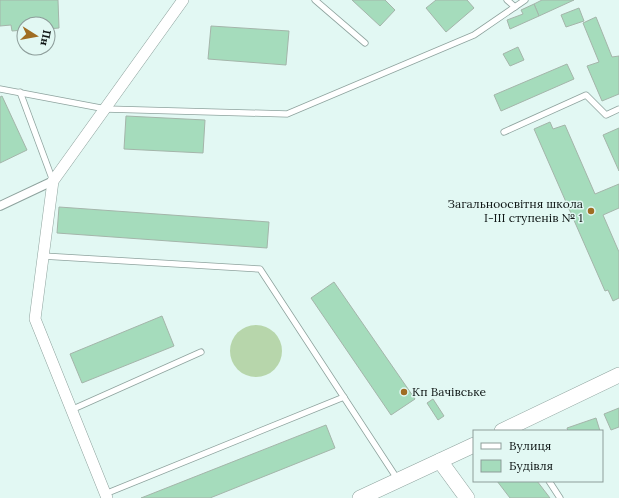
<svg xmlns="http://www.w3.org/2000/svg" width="619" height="498" viewBox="0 0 619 498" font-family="Lora,serif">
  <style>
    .green { fill: #b7d6ab }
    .building { fill: #a5dcbc; stroke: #a4b5aa }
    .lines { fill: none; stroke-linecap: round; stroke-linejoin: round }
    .service-casing { stroke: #8ea39e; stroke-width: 7 }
    .pedestrian-casing { stroke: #8ea39e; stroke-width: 10 }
    .minor-casing { stroke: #8ea39e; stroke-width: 12 }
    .secondary-casing { stroke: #8ea39e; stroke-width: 16 }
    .service { stroke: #fff; stroke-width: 5.5 }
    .pedestrian { stroke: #fff; stroke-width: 8 }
    .minor { stroke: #fff; stroke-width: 11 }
    .secondary { stroke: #fff; stroke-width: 15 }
    .poi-dot { fill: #9f6d22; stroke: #e2f8f3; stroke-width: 1.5 }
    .labels { text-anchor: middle; stroke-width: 3; stroke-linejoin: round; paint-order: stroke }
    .poi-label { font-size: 12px; fill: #0e1514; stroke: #e2f8f3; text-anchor: end }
  </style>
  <rect width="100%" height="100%" fill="#e2f8f3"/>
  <circle class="green" cx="256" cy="351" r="26"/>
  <g class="building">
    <path d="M0,0h58l1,28 -11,1v-5h-24v6l-12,1 -1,-6 -11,1z"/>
    <path d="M352,0h33l10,10 -15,16z"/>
    <path d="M436,0h31l7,8 -28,24 -20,-24z"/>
    <path d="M542,0h32l-35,16 -5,-12z"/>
    <path d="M534,4l5,12 -29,13 -3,-9 16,-6 -2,-4z"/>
    <path d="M579,8l5,13 -18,6 -5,-12z"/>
    <path d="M596,17l16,40 7,-1v38l-17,7 -15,-35 12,-4 -16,-39z"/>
    <path d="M211,26l78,5 -3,34 -78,-6z"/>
    <path d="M518,47l6,13 -14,6 -7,-12z"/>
    <path d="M567,64l7,15 -73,32 -7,-16z"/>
    <path d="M2,96l25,54 -27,13v-66z"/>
    <path d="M126,116l79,4 -2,33 -79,-4z"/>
    <path d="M550,122l3,7 12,-4 30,69 24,-10v24l-16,7 16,37v46l-6,3 -5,-11 -3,1 -71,-162z"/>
    <path d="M619,128v43l-16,-36z"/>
    <path d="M59,207l210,15 -2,26 -210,-15z"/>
    <path d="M334,282l81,117 -24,16 -80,-117z"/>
    <path d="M162,316l12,30 -92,37 -12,-29z"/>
    <path d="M433,399l11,17 -6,4 -11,-17z"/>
    <path d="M619,408v19l-8,3 -7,-16z"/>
    <path d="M596,418l4,13h-32l-1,-3z"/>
    <path d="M326,425l9,23 -125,50h-69z"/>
    <path d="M497,481h40l13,17h-40z"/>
  </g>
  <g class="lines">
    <g class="service-casing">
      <g id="service">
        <path d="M315,0l50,43"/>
        <path d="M507,0l8,7"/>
        <path d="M0,89l106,20 181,5 187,-79 51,-35"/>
        <path d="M20,92l33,89"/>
        <path d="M504,132l82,-37 20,20 13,-6"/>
        <path d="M43,256l217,13 138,211"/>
        <path d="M71,410l130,-58"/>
        <path d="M549,481l11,17"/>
        <path d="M105,494l239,-97"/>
      </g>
    </g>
    <g class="pedestrian-casing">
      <path id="pedestrian" d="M0,206l53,-25"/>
    </g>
    <g class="minor-casing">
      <path id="minor" d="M107,498l-72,-179 18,-138 130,-181"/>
    </g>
    <g class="secondary-casing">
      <g id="secondary">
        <path d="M502,431l117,-56"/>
        <path d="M440,461l27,37"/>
        <path d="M360,498l114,-53"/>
      </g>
    </g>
    <use href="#service" class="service"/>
    <use href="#pedestrian" class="pedestrian"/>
    <use href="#minor" class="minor"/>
    <use href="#secondary" class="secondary"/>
  </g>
  <g class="poi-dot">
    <circle cx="591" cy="211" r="4"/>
    <circle cx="404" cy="392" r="4"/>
  </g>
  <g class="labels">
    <g class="poi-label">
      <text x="583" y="208">Загальноосвітня школа<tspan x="583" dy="14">І-ІІІ ступенів № 1</tspan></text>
      <text x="412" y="396" text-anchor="start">Кп Вачівське</text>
    </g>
  </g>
  <rect x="473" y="430" width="130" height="52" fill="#e2f8f3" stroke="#8d9d9a"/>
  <rect x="481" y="443" width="20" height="6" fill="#ffffff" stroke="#8d9d9a"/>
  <text x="509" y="450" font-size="12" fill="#0e1514">Вулиця</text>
  <rect x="481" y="460" width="20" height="12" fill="#a5dcbc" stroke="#8d9d9a"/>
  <text x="509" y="470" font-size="12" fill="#0e1514">Будівля</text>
  <g transform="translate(36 36) rotate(101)"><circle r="19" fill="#e2f8f3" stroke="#8d9d9a"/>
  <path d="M0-3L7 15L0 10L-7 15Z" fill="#9f6d22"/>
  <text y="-6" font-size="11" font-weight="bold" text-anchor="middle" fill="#0e1514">Пн</text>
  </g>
</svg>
